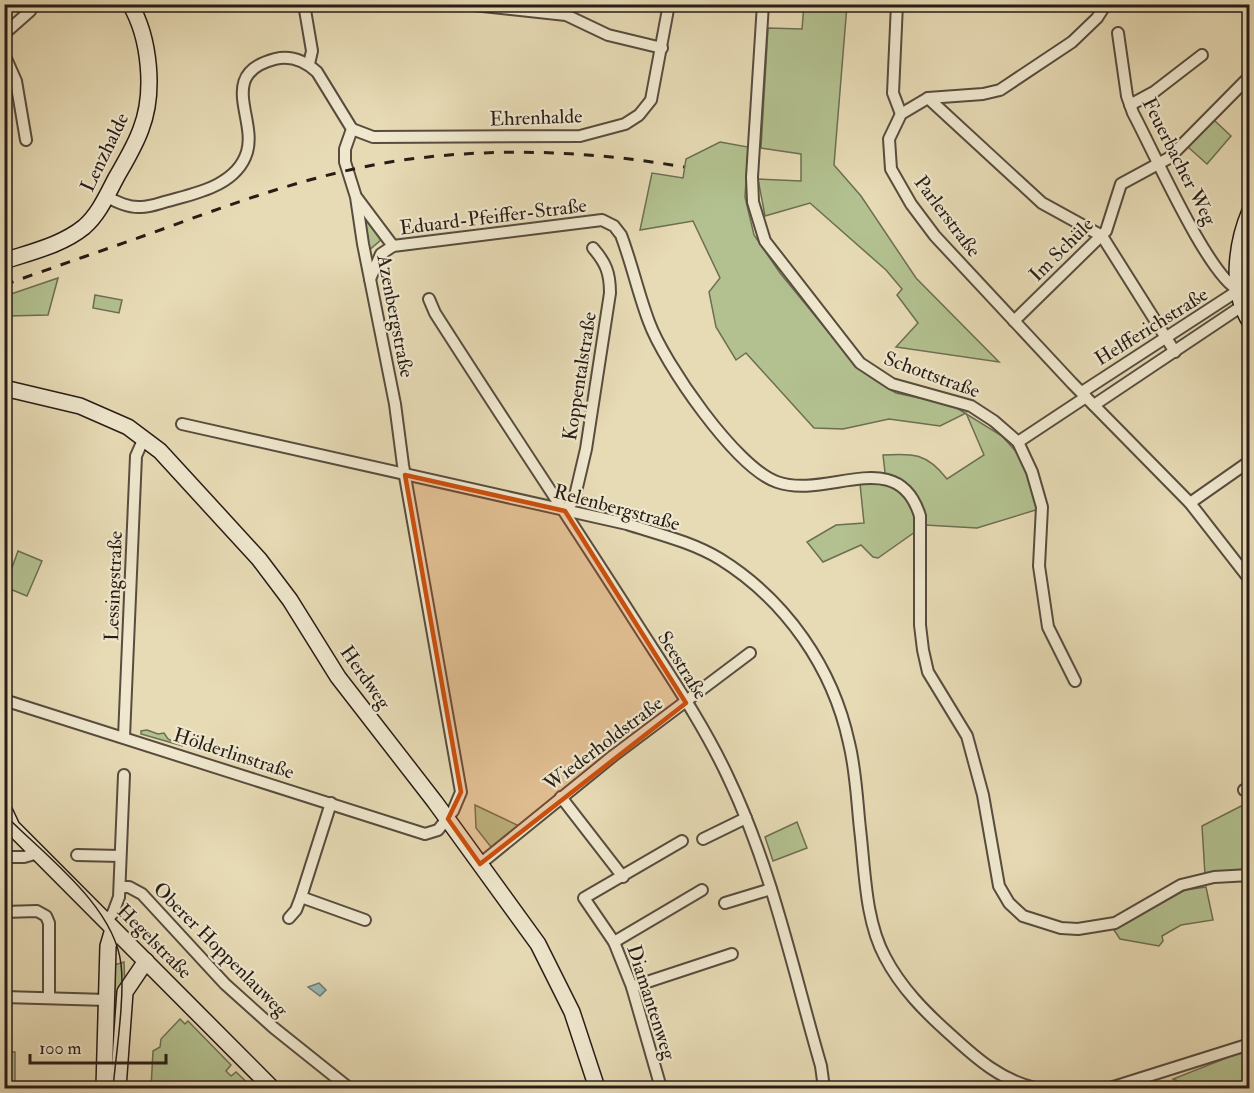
<svg xmlns="http://www.w3.org/2000/svg" width="1254" height="1093" viewBox="0 0 1254 1093" font-family="'IM FELL Double Pica',serif">
  <style>
    .green { fill: #b3c190; stroke: #6d6e53; stroke-width: 1.5 }
    .water { fill: #98b9b5; stroke: #6b7a75; stroke-width: 1.5 }
    .lines { fill: none; stroke-linecap: round; stroke-linejoin: round }
    .street-casing { stroke: #574c3e; stroke-width: 14 }
    .secondary-casing { stroke: #271c16; stroke-width: 18 }
    .street { stroke: #efe8cf; stroke-width: 10 }
    .secondary { stroke: #efe8cf; stroke-width: 15 }
    .tram { stroke: #271c16; stroke-width: 1.5 }
    .rail { stroke: #271c16; stroke-width: 3; stroke-dasharray: 10 10; stroke-linecap: butt }
    .marked { fill: #cb500e; fill-opacity: 0.2; stroke: #cb500e; stroke-width: 4.5; stroke-linejoin: round }
    .labels { text-anchor: middle; stroke-width: 4.5; stroke-linejoin: round; paint-order: stroke }
    .street-label { font-size: 20px; fill: #271c16; stroke: #efe8cf }
  </style>
  <rect width="100%" height="100%" fill="#e7dbb5"/>
  <filter id="stains"><feTurbulence type="fractalNoise" baseFrequency=".00333" numOctaves="4"/><feColorMatrix values="0 0 0 0 .2 0 0 0 0 .09 0 0 0 0 .02 0 0 0 .5 -.17"/></filter>
  <radialGradient id="worn" r=".72"><stop offset=".6" stop-color="#630" stop-opacity="0"/><stop offset="1" stop-color="#630" stop-opacity=".3"/></radialGradient>
  <g class="green">
    <path d="M804,5h43l-13,160 27,31 55,82 83,84 -103,-15 22,-24 -21,-28 5,-6 -16,-19 -76,-67 -45,13 -7,-37 43,2v-27l-40,-6 7,-120 34,1z"/>
    <path d="M1214,120l17,16 -24,28 -19,-17z"/>
    <path d="M720,142l28,5 -3,50 9,38 26,38 77,94 19,14 20,12 56,12 50,31 18,20 19,53 -62,19 -52,-3 -47,33 -5,-1 -12,-12 -38,17 -16,-20 29,-17 28,-2 -4,-39 26,-3 -3,-26c30,-2 44,-2 64,24l37,-24 -18,-42 -26,13 -51,-7 -46,10 -29,-1 -68,-75 -10,7 -20,-33 -7,-35 11,-14 -27,-57 -53,9 12,-57 31,5 3,-19z"/>
    <path d="M368,216l14,23 -14,12 -6,-32z"/>
    <path d="M58,278l-10,37 -41,1 -2,8v-28z"/>
    <path d="M95,295l27,5 -3,13 -26,-5z"/>
    <path d="M18,551l24,10 -15,35 -22,-9z"/>
    <path d="M147,730l11,4 6,-1 4,6 15,7 -42,-12v-3z"/>
    <path d="M1249,802v69l-44,4 -3,-49z"/>
    <path d="M475,805l44,21 -28,21 -15,-19z"/>
    <path d="M797,822l10,26 -34,13 -8,-24z"/>
    <path d="M1206,887l7,33 -32,5 -19,11 1,5 -4,5 -39,-7 -6,-9 71,-40z"/>
    <path d="M124,962l1,25 -8,101h-10l7,-123z"/>
    <path d="M180,1019l5,5 3,-3 43,44 -5,6 5,5 5,-4 17,16h-102l2,-37 7,-4 1,-8z"/>
    <path d="M1249,1049v34c-29,6 -48,10 -76,-4z"/>
    <rect x="5" y="1052" width="10" height="36"/>
  </g>
  <path class="water" d="M319,983l7,7 -6,6 -12,-9z"/>
  <g class="lines">
    <g class="street-casing">
      <g id="street">
        <path d="M304,4l8,47 -3,13"/>
        <path d="M464,4l102,11 42,20 54,13"/>
        <path d="M763,4l-11,173 1,25 12,39 95,122 32,21 79,22 23,15 24,21 14,30 10,35 -3,59 9,61 27,54"/>
        <path d="M897,4l-4,89 8,21"/>
        <path d="M1106,4l-9,14 -25,24 -72,48 -17,4 -55,4 -27,16 -12,25 2,30 20,35 24,32 137,147 118,120 60,77"/>
        <path d="M1118,33l9,63 6,17c19,35 76,165 106,177"/>
        <path d="M4,34l26,-23 4,-7"/>
        <path d="M4,54l12,27 10,59"/>
        <path d="M928,98l114,105 60,33 73,116"/>
        <path d="M1130,105l24,-13 48,-37"/>
        <path d="M352,129l21,8 207,-1 45,-12 14,-9 12,-15 18,-96"/>
        <path d="M357,198l36,48"/>
        <path d="M370,279l11,-25 12,-8 209,-26 12,6 7,9c11,29 17,58 28,87 15,41 87,146 128,160 50,18 121,-38 143,34v109l3,25 5,22 39,64 16,59 16,91 10,17 14,13 38,12 17,1 37,-6 66,-38 33,-8 36,-2"/>
        <path d="M429,299l6,14c65,102 133,203 198,305 33,52 69,103 95,159 44,92 65,193 93,289l3,22"/>
        <path d="M1014,321l92,-90 15,-47 48,-26 81,-82"/>
        <path d="M1082,392l157,-102"/>
        <path d="M1094,405l148,-99"/>
        <path d="M182,424l445,100c31,10 65,18 93,35 66,41 113,109 129,184 7,28 8,58 11,86 5,41 5,91 25,128 16,31 41,56 67,79 25,23 49,44 83,52"/>
        <path d="M1018,442l68,-45"/>
        <path d="M1190,503l60,-42"/>
        <path d="M565,511l9,-11 12,-51 24,-156c0,-20 -4,-30 -17,-45"/>
        <path d="M4,700l421,134 13,-4 15,-19 8,-19 -58,-327 -8,-61 -32,-160 -7,-47 -11,-35v-13l7,-20 -35,-57c-12,-11 -26,-17 -42,-13 -58,15 -18,59 -28,93 -10,33 -50,41 -79,49 -8,2 -18,6 -27,6 -12,1 -24,-5 -34,-10"/>
        <path d="M124,737l12,-281 8,-18"/>
        <path d="M1244,790l6,-2"/>
        <path d="M561,797l62,80"/>
        <path d="M703,839l43,-21"/>
        <path d="M77,855l43,1"/>
        <path d="M4,857h20l14,-4"/>
        <path d="M480,864l133,-108 137,-103"/>
        <path d="M120,887h9l13,7 83,90 49,44 75,60"/>
        <path d="M301,897l64,23"/>
        <path d="M725,903l46,-14"/>
        <path d="M4,912l33,-1 9,5 3,7v74"/>
        <path d="M289,918l7,-8 5,-13 30,-94"/>
        <path d="M106,921l7,-8 6,-16 5,-122"/>
        <path d="M614,942l88,-52"/>
        <path d="M632,987l100,-33"/>
        <path d="M4,997l103,3"/>
        <path d="M661,1088l-29,-101 -18,-45 -30,-44 98,-57"/>
        <path d="M1110,1088l140,-44"/>
      </g>
    </g>
    <g class="secondary-casing">
      <g id="secondary">
        <path d="M1250,211c-14,33 -20,80 0,111"/>
        <path d="M4,261c27,-9 58,-16 80,-34 15,-13 23,-32 32,-49 9,-16 19,-32 25,-49 14,-36 9,-91 -11,-125"/>
        <path d="M4,388l76,18 48,21 32,24 99,108 31,41 48,77 97,125 103,142 34,68 25,76"/>
        <path d="M4,810l8,17 260,261"/>
        <path d="M104,1088l4,-142 5,-17"/>
        <path d="M118,1088l7,-96 21,-31"/>
      </g>
    </g>
    <use href="#street" class="street"/>
    <use href="#secondary" class="secondary"/>
    <path class="tram" d="M4,814c40,41 110,91 117,150 4,33 -5,90 -8,124"/>
    <path class="rail" d="M4,285c53,-19 106,-37 159,-56 79,-29 157,-57 240,-69 95,-13 188,-9 281,7"/>
  </g>
  <path class="marked" d="M405,475l160,36 121,192 -206,161 -32,-45 13,-27z"/>
  <g class="labels">
    <g class="street-label">
      <text transform="translate(536 117) rotate(-2)" y="7">Ehrenhalde</text>
      <text transform="translate(104 152) rotate(-64)" y="7">Lenzhalde</text>
      <text transform="translate(1180 161) rotate(63)" y="7">Feuerbacher Weg</text>
      <text transform="translate(493 216) rotate(-7)" y="7">Eduard-Pfeiffer-Straße</text>
      <text transform="translate(948 216) rotate(53)" y="7">Parlerstraße</text>
      <text transform="translate(1061 249) rotate(-45)" y="7">Im Schüle</text>
      <text transform="translate(396 316) rotate(79)" y="7">Azenbergstraße</text>
      <text transform="translate(1151 326) rotate(-32)" y="7">Helfferichstraße</text>
      <text transform="translate(932 374) rotate(20)" y="7">Schottstraße</text>
      <text transform="translate(579 376) rotate(-81)" y="7">Koppentalstraße</text>
      <text transform="translate(617 507) rotate(15)" y="7">Relenbergstraße</text>
      <text transform="translate(113 586) rotate(-88)" y="7">Lessingstraße</text>
      <text transform="translate(683 665) rotate(58)" y="7">Seestraße</text>
      <text transform="translate(366 677) rotate(55)" y="7">Herdweg</text>
      <text transform="translate(603 743) rotate(-37)" y="7">Wiederholdstraße</text>
      <text transform="translate(234 753) rotate(18)" y="7">Hölderlinstraße</text>
      <text transform="translate(155 941) rotate(45)" y="7">Hegelstraße</text>
      <text transform="translate(221 949) rotate(45)" y="7">Oberer Hoppenlauweg</text>
      <text transform="translate(652 1002) rotate(72)" y="7">Diamantenweg</text>
    </g>
  </g>
  <rect width="1254" height="1093" fill="none" stroke="#e7dbb5" stroke-width="24"/>
  <rect x="6" y="6" width="1242" height="1081" fill="none" stroke="#271c16" stroke-width="3"/>
  <rect x="12" y="12" width="1230" height="1069" fill="none" stroke="#271c16" stroke-width="1.5"/>
  <path d="M30 1054v9h136v-9" fill="none" stroke="#271c16" stroke-width="3"/>
  <text x="39" y="1054" font-size="18" fill="#271c16" stroke="#efe8cf" stroke-width="4.5" paint-order="stroke">100 m</text>
  <rect width="100%" height="100%" filter="url(#stains)"/>
  <rect width="100%" height="100%" fill="url(#worn)"/>
</svg>
